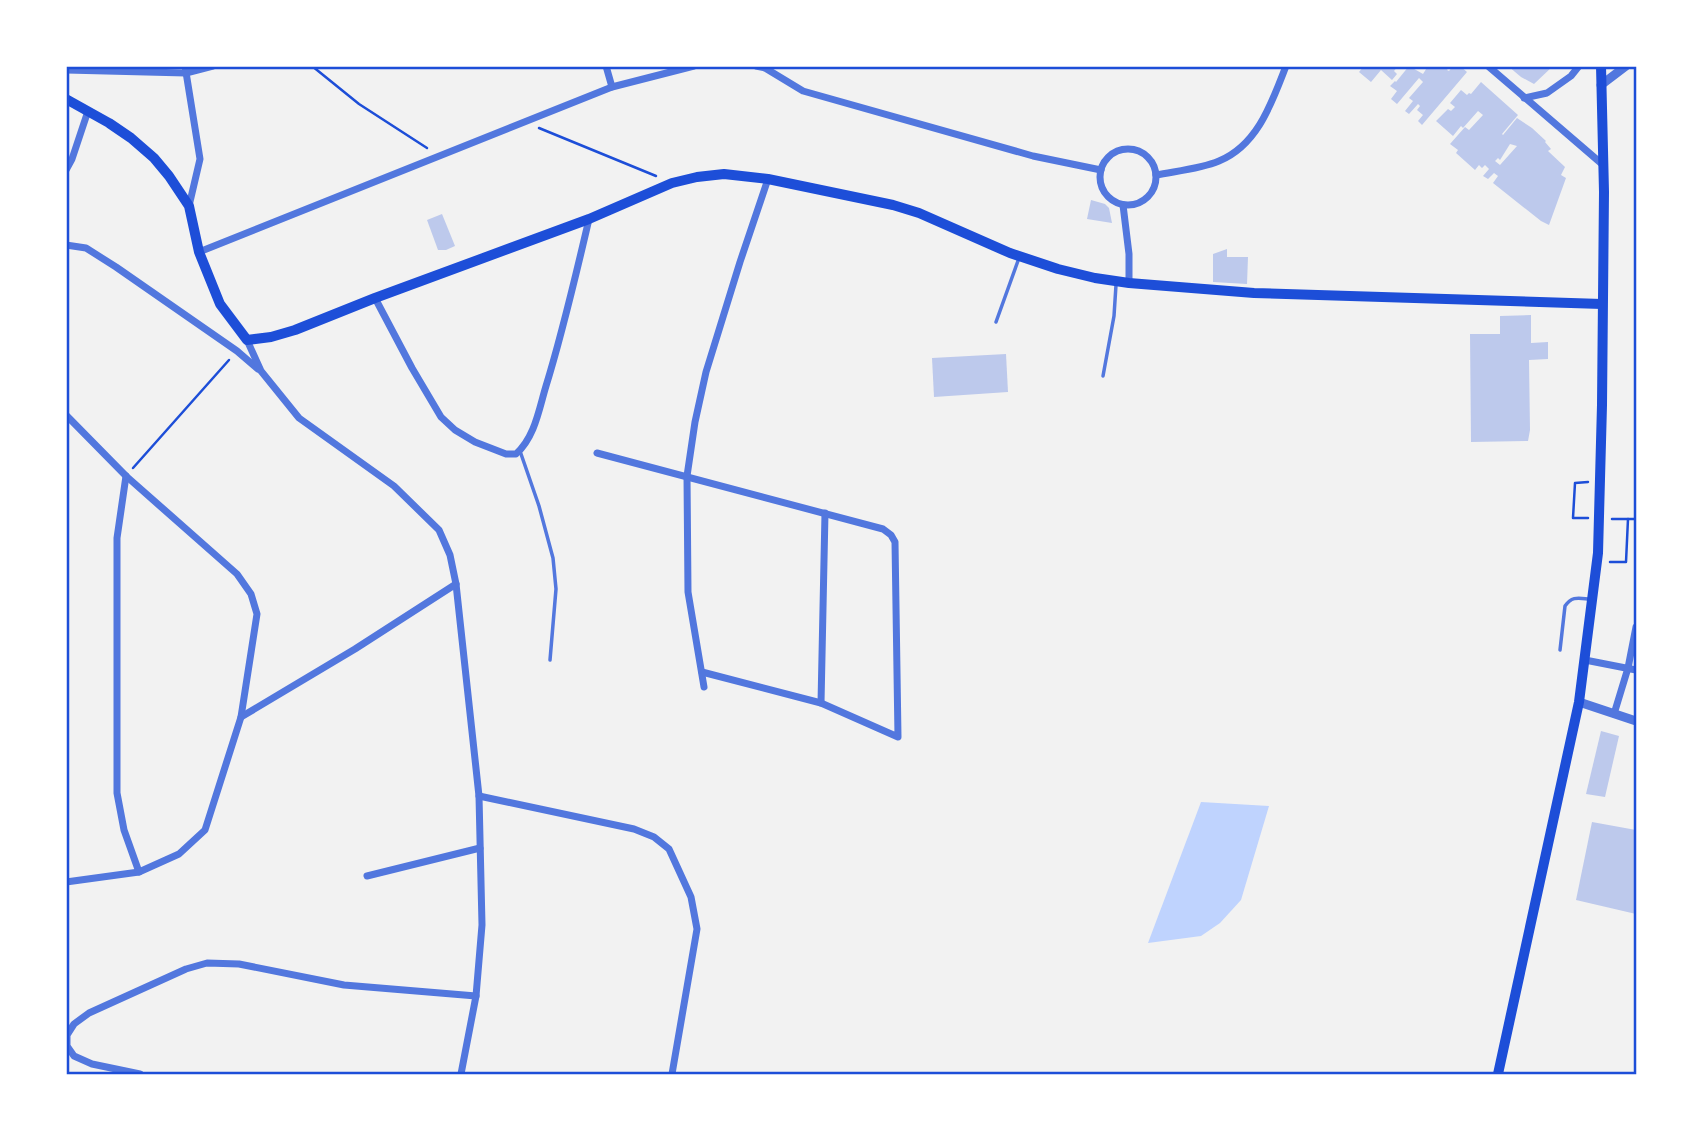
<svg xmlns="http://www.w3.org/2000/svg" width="1703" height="1141" viewBox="0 0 1703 1141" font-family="'Work Sans',sans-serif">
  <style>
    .water { fill: #bfd3fe }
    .building { fill: #bdc9ec; fill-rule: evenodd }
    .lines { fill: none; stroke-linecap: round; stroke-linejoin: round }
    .path { stroke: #1d4ed8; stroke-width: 2.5 }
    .service { stroke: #5277de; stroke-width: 3.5 }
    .minor { stroke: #5277de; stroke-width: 7 }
    .tertiary { stroke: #5277de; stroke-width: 9 }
    .secondary { stroke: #1d4ed8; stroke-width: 10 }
    .primary { stroke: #1d4ed8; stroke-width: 10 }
    .neatline { fill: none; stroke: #1d4ed8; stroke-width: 2.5 }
  </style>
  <rect width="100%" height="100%" fill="#f2f2f2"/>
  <path class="water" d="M1201,802l68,4 -28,94 -21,23 -19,13 -53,7z"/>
  <g class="building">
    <path d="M1364,66h3l3,3 3,-3h25l-4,5 3,3 -5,6 -11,-10 -10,12 -12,-10z"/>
    <path d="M1409,66l14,8 5,-8h22l-3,4 2,1 4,-5h7l7,6 -45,53 -4,-4 5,-6 -6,-5 3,-4 -2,-2 -9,10 -4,-3 8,-10 -4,-3 14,-16 -4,-4 -22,26 -6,-5 6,-8 -7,-5 5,-5 1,1z"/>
    <path d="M1508,66h45l-19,18 -13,-7z"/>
    <path d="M1481,82l37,33 -16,19 1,1 14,-17 15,10 14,13 -1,1 6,7 -3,2 17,16 -4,8 5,3 -17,47 -8,-4 -48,-38 5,-7 -4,-3 -6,6 -5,-3 6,-7 -4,-4 -3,3 -3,-3 -4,5 -19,-17 2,-3 -8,-6 15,-17 4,3 14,-15 -5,-4 -15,17 -2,-2 -8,10 -17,-15 12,-12 3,2 4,-4 -5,-4 11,-13 6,5 2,-2 2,1zM1510,144l7,2 -17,19 -5,-4 3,-3 2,2z"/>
    <path d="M1091,200l14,4 4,4 3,15 -25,-4z"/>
    <path d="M442,214l13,32 -9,4h-8l-11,-30z"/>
    <path d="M1227,249v8h21l-1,27 -34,-2v-28z"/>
    <path d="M1531,315v28l17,-1v17l-19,1 1,70 -2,11 -57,1 -1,-108h30v-18z"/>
    <path d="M1006,354l2,38 -74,5 -2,-39z"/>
    <path d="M1601,731l18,5 -14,61 -19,-3z"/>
    <path d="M1592,822l44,8v84l-60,-14z"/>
  </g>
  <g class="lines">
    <g class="path">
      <path d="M312,66l47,38 68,44"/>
      <path d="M539,128l117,48"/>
      <path d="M133,468l96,-108"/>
      <path d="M1588,518h-15l2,-35 13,-1"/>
      <path d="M1612,519h24"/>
      <path d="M1610,562h16l2,-43"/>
    </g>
    <g class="service">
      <path d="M996,322l23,-64"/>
      <path d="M1103,376l11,-60 2,-31"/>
      <path d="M520,451l19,55 14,52 3,31 -6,71"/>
      <path d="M1560,650l5,-44c7,-10 13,-8 24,-7"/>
    </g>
    <g class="minor">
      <path d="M185,66l15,93 -11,47"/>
      <path d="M606,66l6,21"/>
      <path d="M756,66l9,2 38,23 230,65 68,14"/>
      <path d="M1488,66l114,98"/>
      <path d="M66,70l120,3 27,-7"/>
      <path d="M1524,98l23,-5 24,-17 8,-10"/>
      <circle cx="1128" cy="177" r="28"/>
      <path d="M66,170l6,-11 16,-48"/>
      <path d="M1156,175c20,-4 44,-6 63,-14 39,-16 53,-59 67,-95"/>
      <path d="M1123,205l6,49v29"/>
      <path d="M66,245l20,3 30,19 121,84 21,18"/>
      <path d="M199,252l413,-165 82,-21"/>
      <path d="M375,298l37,70 29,49 14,13 20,12 31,12h10c19,-17 23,-45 30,-68 17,-55 30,-111 43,-167"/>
      <path d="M247,340l14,31 38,47 95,68 45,44 11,25 6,29 23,212 3,129 -6,71 -15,78"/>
      <path d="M66,415l60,61 111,98 14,20 6,20 -16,103"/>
      <path d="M597,453l286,76 8,6 4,7 3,195 -77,-34 -119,-31"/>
      <path d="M126,476l-9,62v255l7,37 15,42 40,-18 26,-24 36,-113 114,-68 101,-65"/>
      <path d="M1585,660l51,10"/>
      <path d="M704,687l-16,-95 -1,-116 8,-54 11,-50 34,-110 28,-83"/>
      <path d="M821,703l4,-190"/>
      <path d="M1614,714l14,-46 8,-41"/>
      <path d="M479,796l155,33 20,8 15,12 22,48 6,32 -25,145"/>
      <path d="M367,876l113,-28"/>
      <path d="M66,882l73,-10"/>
      <path d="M140,1074l-48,-10 -18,-8 -7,-10v-11l7,-11 15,-11 97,-44 21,-6 32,1 105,21 132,11"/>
    </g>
    <g class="tertiary">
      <path d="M1601,85l25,-19"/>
      <path d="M1579,702l57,19"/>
    </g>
    <path class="secondary" d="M66,99l43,24 22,15 23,20 15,18 20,30 10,46 21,52 27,36 24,-3 24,-7 80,-32 214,-79 83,-36 25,-6 27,-3 44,5 125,26 26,8 91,40 48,16 37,9 34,5 125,10 348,11"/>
    <path class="primary" d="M1498,1074l81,-372 19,-149 4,-148 2,-213 -3,-126"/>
  </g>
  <rect width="1703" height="1141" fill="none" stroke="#ffffff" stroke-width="136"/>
  <rect x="68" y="68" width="1567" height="1005" class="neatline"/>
</svg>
